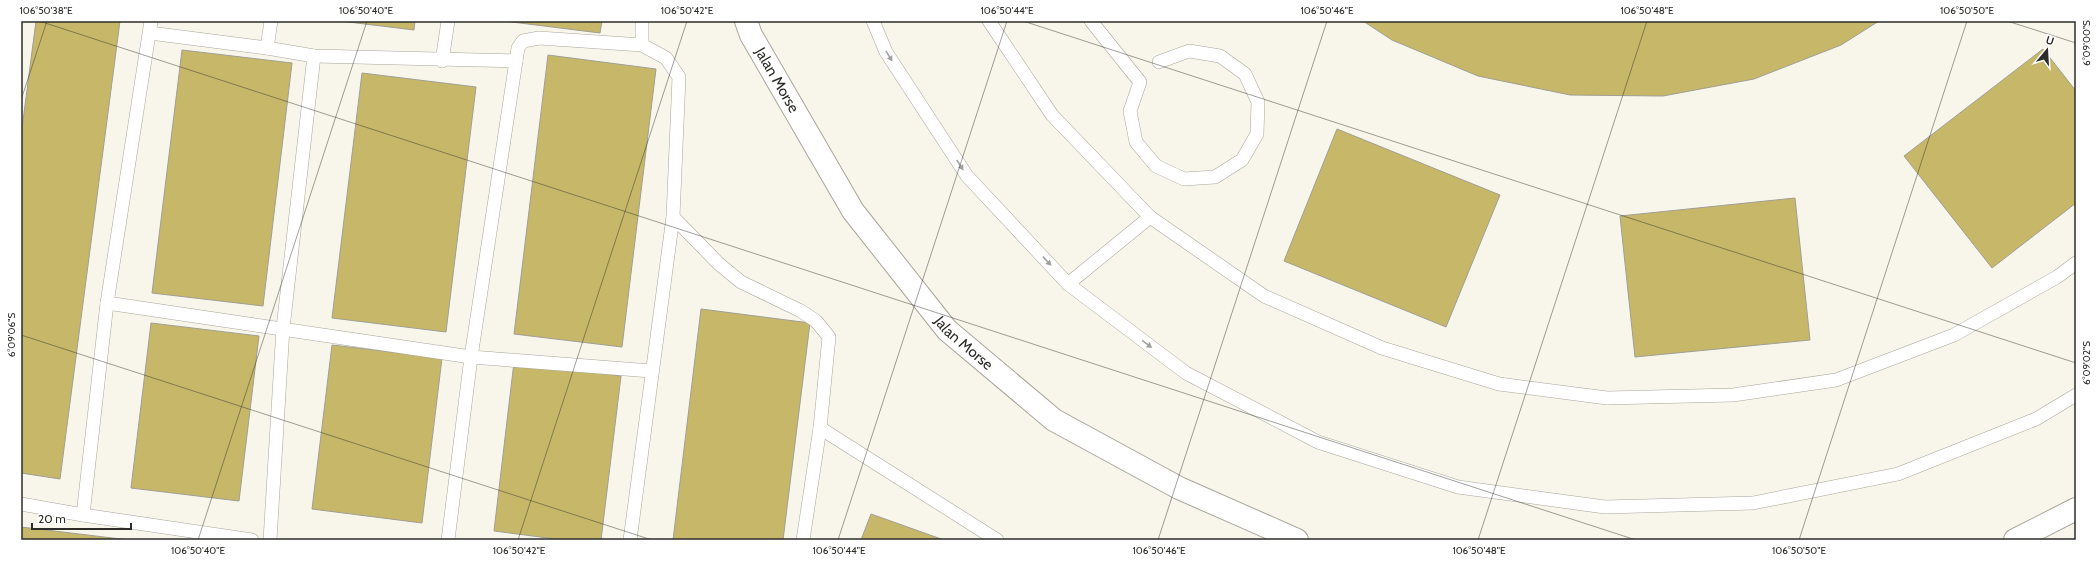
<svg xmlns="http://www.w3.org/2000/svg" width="2097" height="561" viewBox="0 0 2097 561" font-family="Cabin,sans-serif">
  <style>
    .building { fill: #c7b869; stroke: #a09e94 }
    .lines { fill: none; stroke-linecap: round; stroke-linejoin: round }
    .service-casing { stroke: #a8a69b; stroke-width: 14 }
    .minor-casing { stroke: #a8a69b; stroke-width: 24 }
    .service { stroke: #fff; stroke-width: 13 }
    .minor { stroke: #fff; stroke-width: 22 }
    .oneway { fill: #a0a09e }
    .ticks { fill: none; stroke: #2d2c28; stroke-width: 1; stroke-opacity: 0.45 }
    .labels { text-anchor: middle; stroke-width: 4; stroke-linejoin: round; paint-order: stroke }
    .street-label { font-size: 15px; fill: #2d2c28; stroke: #fff }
    .neatline { fill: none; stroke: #2d2c28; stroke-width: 1.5 }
    .ticks-label { font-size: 10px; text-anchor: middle; fill: #2d2c28 }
  </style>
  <rect width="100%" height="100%" fill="#f8f6ea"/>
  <g class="building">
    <path d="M36,21h84l-60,458 -39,-6v-337z"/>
    <path d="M340,21h75l-1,9z"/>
    <path d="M504,21h98l-2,12z"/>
    <path d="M1363,21h516l-38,24 -87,34 -91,17 -93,-1 -92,-19 -86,-36z"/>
    <path d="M2043,49l33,42v112l-84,65 -88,-112z"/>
    <path d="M182,50l110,13 -29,243 -111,-13z"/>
    <path d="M548,55l108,14 -34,278 -108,-13z"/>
    <path d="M362,73l114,14 -30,245 -114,-14z"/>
    <path d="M1337,129l163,66 -54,132 -162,-66z"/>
    <path d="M1795,198l15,142 -175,17 -15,-141z"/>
    <path d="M701,309l109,14 -27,217h-110z"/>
    <path d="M151,323l108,13 -20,165 -108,-13z"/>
    <path d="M332,345l110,13 -20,165 -110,-14z"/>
    <path d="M514,362l107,14 -20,164h-38l-69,-9z"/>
    <path d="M871,514l73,26h-83z"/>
    <path d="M21,527l108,13h-108z"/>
  </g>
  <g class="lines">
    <g class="service-casing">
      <g id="service">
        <path d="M642,21v24"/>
        <path d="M873,21l13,31 81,124 101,108 118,89 132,69 140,45 147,20 148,-4 145,-29 138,-55 40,-24"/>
        <path d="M989,21l63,94 98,102 114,79 118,52 117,36 108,14 126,-3 103,-15 118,-45 103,-58 19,-14"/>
        <path d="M1091,21l49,61 -10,29 6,31 20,24 28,13 31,-2 27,-17 15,-26 1,-32 -13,-28 -25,-18 -31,-5 -30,11"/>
        <path d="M150,33l117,15 47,8 202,5"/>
        <path d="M267,48l4,-27"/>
        <path d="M442,61l6,-40"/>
        <path d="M673,217l46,47 22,18 60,29 15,10 13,16 -9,91 -17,112"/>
        <path d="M1068,284l82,-67"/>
        <path d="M107,303l364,54 180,14"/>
        <path d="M820,428l177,112"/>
        <path d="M21,504l62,11 169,25"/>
        <path d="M83,515l24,-212 44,-282"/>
        <path d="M270,540l13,-212 31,-272"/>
        <path d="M448,540l23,-183 45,-296 2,-13 5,-7 16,-3 103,7 24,13 13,19 -6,140 -43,323"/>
      </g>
    </g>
    <g class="minor-casing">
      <g id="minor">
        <path id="s1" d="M746,21l5,14 102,176 94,119 107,90 125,68 118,52"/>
        <path d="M2015,540l61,-31"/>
      </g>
    </g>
    <use href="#service" class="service"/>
    <use href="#minor" class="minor"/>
  </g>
  <defs><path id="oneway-solid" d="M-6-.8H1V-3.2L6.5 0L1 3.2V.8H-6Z"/></defs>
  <g class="oneway">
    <use href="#oneway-solid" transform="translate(889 56) rotate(58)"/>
    <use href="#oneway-solid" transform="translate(960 165) rotate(57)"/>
    <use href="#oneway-solid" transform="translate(1047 261) rotate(47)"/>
    <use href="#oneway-solid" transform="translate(1147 344) rotate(37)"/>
  </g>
  <path class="ticks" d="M39,21l1597,519M1023,21l1053,342M2007,21l69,22M21,100l26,-79M21,335l631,205M198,540l169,-519M518,540l169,-519M838,540l169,-519M1158,540l169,-519M1478,540l169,-519M1799,540l168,-519"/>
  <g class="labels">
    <g class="street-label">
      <text dy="5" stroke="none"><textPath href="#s1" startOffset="67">Jalan Morse</textPath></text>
      <text dy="5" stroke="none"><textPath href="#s1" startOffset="391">Jalan Morse</textPath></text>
    </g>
  </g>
  <rect width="2097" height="561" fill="none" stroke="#ffffff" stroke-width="44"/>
  <g transform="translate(2047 50) rotate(18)" stroke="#ffffff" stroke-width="3" paint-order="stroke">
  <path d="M0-3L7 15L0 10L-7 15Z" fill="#2d2c28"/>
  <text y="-6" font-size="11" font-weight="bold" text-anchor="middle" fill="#2d2c28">U</text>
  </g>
  <path d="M32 523v6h99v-6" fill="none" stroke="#2d2c28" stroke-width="2"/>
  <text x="38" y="523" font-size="12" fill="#2d2c28" stroke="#ffffff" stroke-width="3" paint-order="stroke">20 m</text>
  <rect x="22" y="22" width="2053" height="517" class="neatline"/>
  <g class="ticks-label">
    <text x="46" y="14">106°50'38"E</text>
    <text x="366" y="14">106°50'40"E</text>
    <text x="687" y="14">106°50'42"E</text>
    <text x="1007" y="14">106°50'44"E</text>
    <text x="1327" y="14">106°50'46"E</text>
    <text x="1647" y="14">106°50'48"E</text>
    <text x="1967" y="14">106°50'50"E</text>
    <text transform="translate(2086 43) rotate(-90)" y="4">6°09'00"S</text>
    <text transform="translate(11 335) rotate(-90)" y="4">6°09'06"S</text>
    <text transform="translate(2086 363) rotate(-90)" y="4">6°09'02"S</text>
    <text x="198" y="554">106°50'40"E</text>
    <text x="519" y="554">106°50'42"E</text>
    <text x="839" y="554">106°50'44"E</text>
    <text x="1159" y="554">106°50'46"E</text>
    <text x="1479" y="554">106°50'48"E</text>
    <text x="1799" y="554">106°50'50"E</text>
  </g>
</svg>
